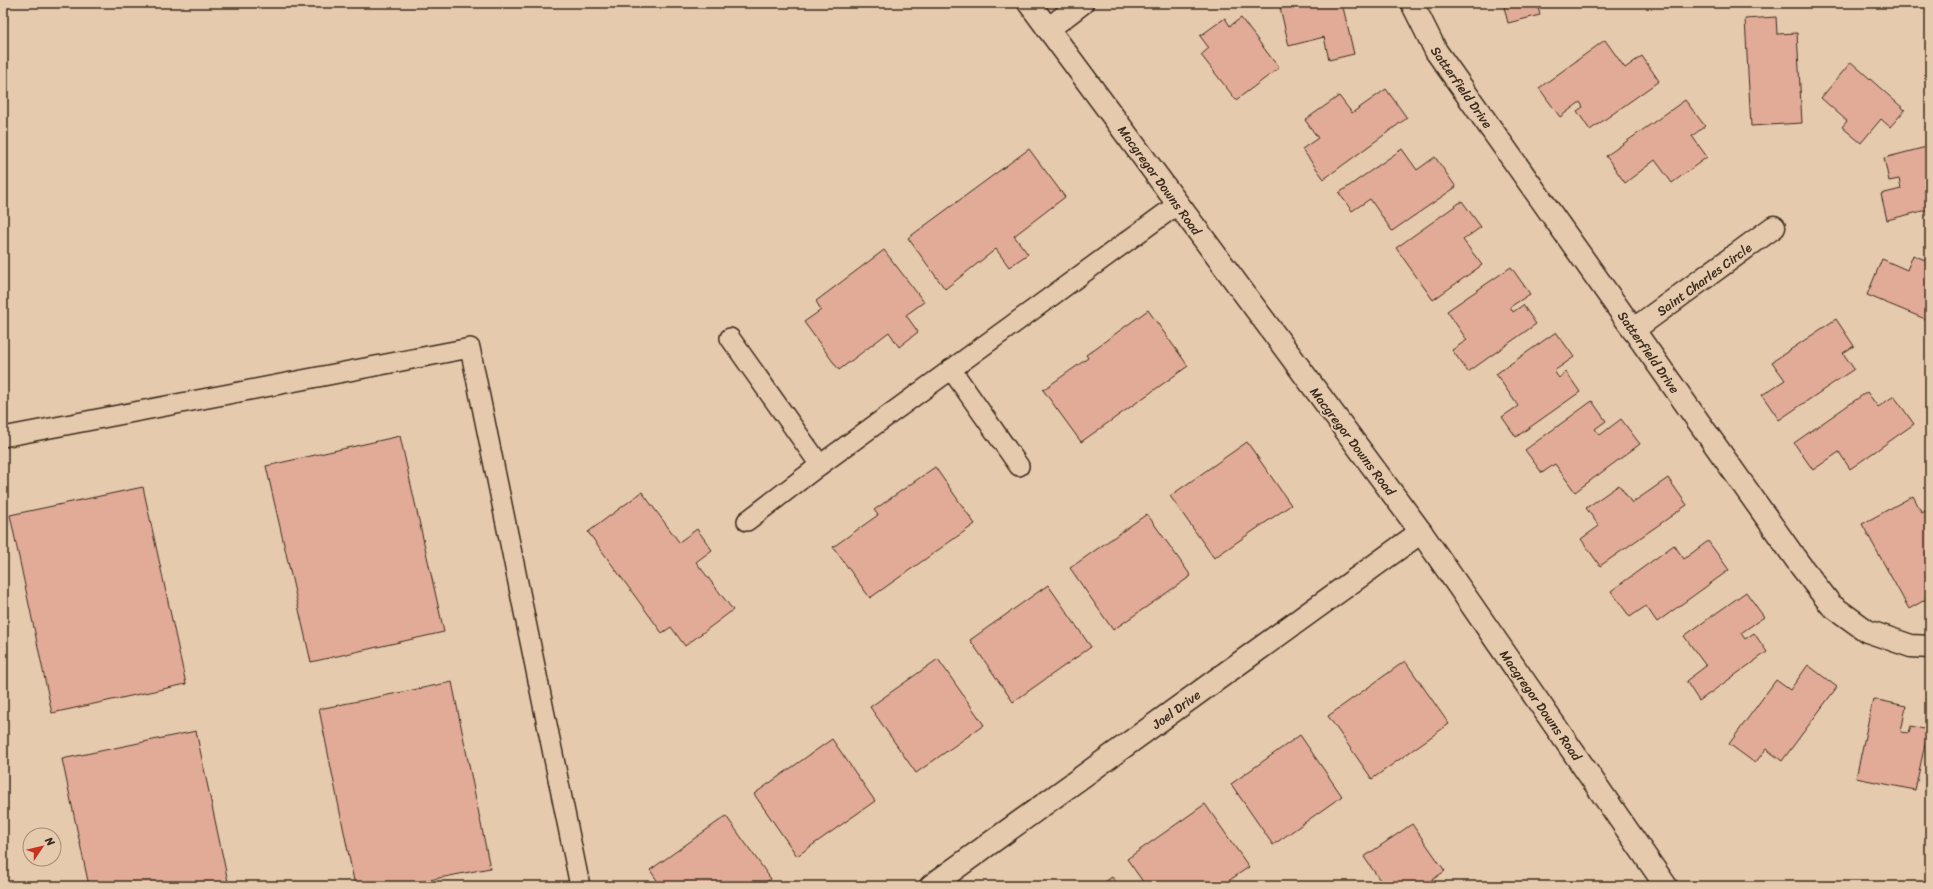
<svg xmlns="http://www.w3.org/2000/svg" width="1933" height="889" viewBox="0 0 1933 889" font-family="Sriracha,sans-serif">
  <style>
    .building { fill: #e1ab98; stroke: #3b2a1e }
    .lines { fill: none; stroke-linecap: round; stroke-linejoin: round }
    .service-casing { stroke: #3b2a1e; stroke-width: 22 }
    .minor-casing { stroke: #3b2a1e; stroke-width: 25 }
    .tertiary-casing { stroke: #3b2a1e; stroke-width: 25 }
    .service { stroke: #e6caad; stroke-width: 19 }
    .minor { stroke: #e6caad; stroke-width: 22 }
    .tertiary { stroke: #e6caad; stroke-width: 22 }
    .labels { text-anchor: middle; stroke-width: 4; stroke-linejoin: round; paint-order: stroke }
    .street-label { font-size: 13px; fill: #3b2a1e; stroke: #e6caad }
  </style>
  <rect width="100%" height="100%" fill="#e6caad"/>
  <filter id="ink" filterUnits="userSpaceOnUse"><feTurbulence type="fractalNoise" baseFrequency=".025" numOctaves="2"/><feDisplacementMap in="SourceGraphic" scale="8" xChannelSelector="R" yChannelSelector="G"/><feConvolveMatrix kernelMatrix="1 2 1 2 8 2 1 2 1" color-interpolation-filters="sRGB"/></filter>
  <g filter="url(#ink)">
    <g class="building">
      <path d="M1279,3h63l12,51 -25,6 -5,-23 -35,9z"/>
      <path d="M1503,3h34l3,12 -32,8z"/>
      <path d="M1776,17l1,17 20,-1 5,90 -51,3 -6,-107z"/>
      <path d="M1225,18l5,8 11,-8 38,50 -43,32 -35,-45 8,-7 -9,-12z"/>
      <path d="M1605,40l20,28 17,-12 17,25 -69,49 -13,-19 6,-4 -3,-5 -20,15 -21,-29z"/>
      <path d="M1851,62l54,48 -15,17 -9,-8 -20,24 -19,-16 5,-6 -26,-23z"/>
      <path d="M1386,89l21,29 -83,61 -22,-30 16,-11 -13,-18 34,-24 13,17z"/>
      <path d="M1685,100l20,26 -13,10 15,21 -35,26 -17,-23 -30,23 -19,-27z"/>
      <path d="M1930,146v63l-43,11 -6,-26 20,-5 -2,-10 -10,2 -5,-23z"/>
      <path d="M1029,149l36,48 -51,39 14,18 -19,13 -13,-18 -51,40 -37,-51z"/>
      <path d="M1402,149l15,21 18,-13 21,30 -64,44 -22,-32 -18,12 -13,-18z"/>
      <path d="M1462,201l19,26 -18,13 19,25 -49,35 -37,-52z"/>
      <path d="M884,250l40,52 -18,13 12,17 -19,15 -10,-15 -50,38 -35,-48 17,-12 -5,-9z"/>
      <path d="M1913,255l17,7v59l-63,-26 15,-36 25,11z"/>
      <path d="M1511,267l19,27 -20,13 3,5 10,-7 13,19 -68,48 -16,-22 15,-10 -20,-29z"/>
      <path d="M1148,310l40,56 -107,76 -38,-52 45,-32 -2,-3z"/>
      <path d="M1836,319l18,27 -11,7 11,16 -75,51 -17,-25 23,-15 -13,-18z"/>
      <path d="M1556,332l18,25 -20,14 5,7 7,-6 14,20 -64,45 -14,-20 16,-11 -22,-32z"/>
      <path d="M1867,392l11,15 16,-11 20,28 -64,45 -11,-17 -26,18 -19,-27z"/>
      <path d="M1592,401l14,20 -11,8 5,6 21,-16 19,25 -65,48 -20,-28 -13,9 -17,-23z"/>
      <path d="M400,436l44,196 -133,30 -45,-196z"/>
      <path d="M1247,442l44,63 -77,53 -44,-62z"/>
      <path d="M935,467l40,57 -105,74 -37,-51 45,-32 -4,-5z"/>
      <path d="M1668,478l19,27 -87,61 -19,-27 18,-13 -13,-18 33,-23 13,18z"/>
      <path d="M143,487l43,197 -134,29 -42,-198z"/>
      <path d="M642,492l37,50 18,-13 15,21 -16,12 37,48 -48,36 -14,-19 -9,6 -74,-101z"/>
      <path d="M1913,496l9,17 8,-5v89l-21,12 -47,-85z"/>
      <path d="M1147,514l44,62 -78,54 -43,-62z"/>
      <path d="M1708,541l21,29 -72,52 -11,-16 -16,11 -19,-26 63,-46 10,14z"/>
      <path d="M1048,585l43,62 -78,55 -43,-62z"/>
      <path d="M1746,592l18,25 -23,16 4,6 9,-6 13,19 -68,49 -13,-20 20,-15 -22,-30z"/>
      <path d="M938,659l46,66 -68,48 -46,-66z"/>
      <path d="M1405,661l44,63 -77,55 -44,-63z"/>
      <path d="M1808,665l29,22 -55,74 -16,-12 -11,14 -26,-19 47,-64 14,10z"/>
      <path d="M452,682l38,186 -91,18h-44l-36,-177z"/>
      <path d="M1873,699l33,7 -5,26 8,1 2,-7 17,4 -13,60 -59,-12z"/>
      <path d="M196,731l33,155h-140l-27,-127z"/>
      <path d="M1300,735l42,61 -69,49 -42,-61z"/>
      <path d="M832,739l43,62 -78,55 -43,-62z"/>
      <path d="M1205,804l44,63 -28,19h-75l-19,-27z"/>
      <path d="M726,816l45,63 -11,7h-99l-11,-16z"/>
      <path d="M1412,824l33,47 -22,15h-39l-20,-29z"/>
      <path d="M1112,877l7,9h-20z"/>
    </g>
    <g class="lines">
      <g class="service-casing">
        <g id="service">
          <path d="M730,338l90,127"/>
          <path d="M951,369l68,97"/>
          <path d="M3,437l467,-89 110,538"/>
          <path d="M747,521l73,-56 358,-261"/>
        </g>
      </g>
      <g class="minor-casing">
        <g id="minor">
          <path d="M1412,3l24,48 364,514 31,40 36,26 44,15 19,1"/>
          <path d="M1048,29l34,-26"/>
          <path d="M1633,330l141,-103"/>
          <path d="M931,886l490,-354"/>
        </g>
      </g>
      <g class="tertiary-casing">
        <path id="tertiary" d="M1029,3l392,529 245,354"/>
      </g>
      <use href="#service" class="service"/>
      <use href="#minor" class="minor"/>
      <use href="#tertiary" class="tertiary"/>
    </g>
  </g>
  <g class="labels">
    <g class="street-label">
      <text transform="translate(1462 87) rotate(55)" y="5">Satterfield Drive</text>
      <text transform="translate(1160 180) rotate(54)" y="5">Macgregor Downs Road</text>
      <text transform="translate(1704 279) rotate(-36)" y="5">Saint Charles Circle</text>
      <text transform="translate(1649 352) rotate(55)" y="5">Satterfield Drive</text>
      <text transform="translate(1353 441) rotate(53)" y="5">Macgregor Downs Road</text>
      <text transform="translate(1541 705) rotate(55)" y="5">Macgregor Downs Road</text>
      <text transform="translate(1176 709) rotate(-36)" y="5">Joel Drive</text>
    </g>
  </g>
  <rect width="1933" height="889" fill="none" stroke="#e6caad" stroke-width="16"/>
  <rect x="8" y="8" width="1917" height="873" fill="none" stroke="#3b2a1e" stroke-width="1.5" filter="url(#ink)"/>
  <g transform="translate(42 847) rotate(55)"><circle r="19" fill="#e6caad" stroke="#a28a74"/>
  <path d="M0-3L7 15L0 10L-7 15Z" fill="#c8321e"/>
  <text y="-6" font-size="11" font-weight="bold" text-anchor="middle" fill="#3b2a1e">N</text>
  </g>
</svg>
